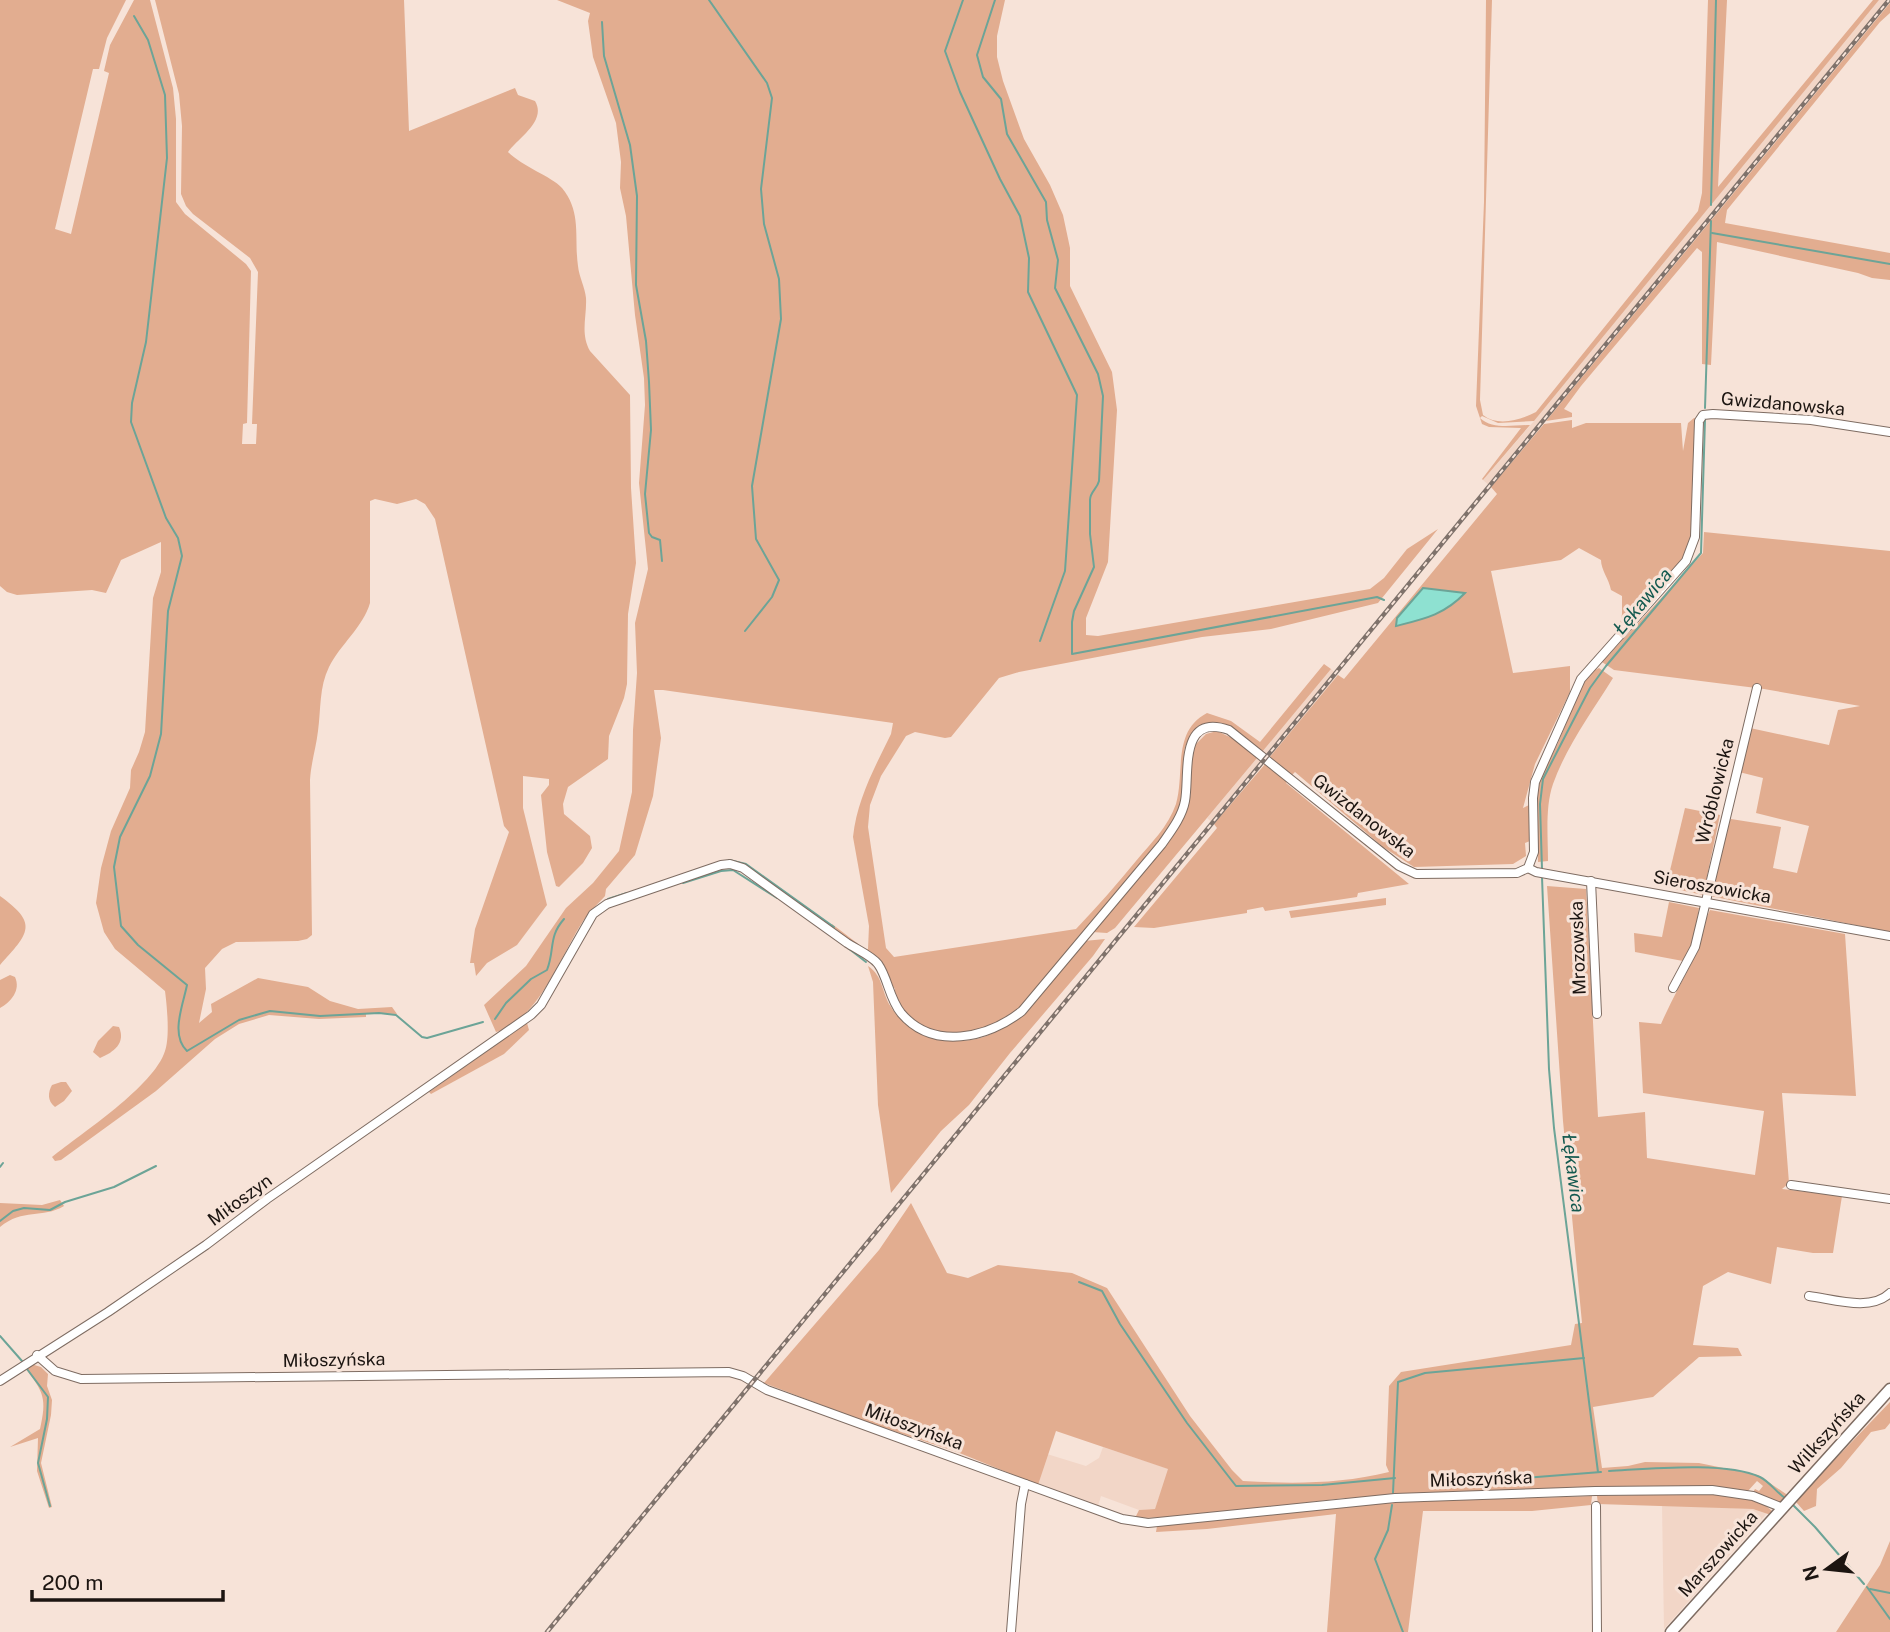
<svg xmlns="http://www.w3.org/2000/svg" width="1890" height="1632" viewBox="0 0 1890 1632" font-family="'Public Sans',sans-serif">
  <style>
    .built { fill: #f2d6c7 }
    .green { fill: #e2ad90 }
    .water { fill: #8ee1d1; stroke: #6ca497; stroke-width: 2 }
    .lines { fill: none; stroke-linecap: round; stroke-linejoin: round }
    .stream { stroke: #6ca497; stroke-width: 2 }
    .street-casing { stroke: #7e6c62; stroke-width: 10 }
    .secondary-casing { stroke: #7e6c62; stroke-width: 13 }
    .street { stroke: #fff; stroke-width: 8 }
    .secondary { stroke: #fff; stroke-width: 10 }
    .rail-casing { stroke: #7f726b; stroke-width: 4.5 }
    .rail { stroke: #f7e3d8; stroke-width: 2; stroke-dasharray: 5; stroke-linecap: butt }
    .labels { text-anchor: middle; stroke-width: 6; stroke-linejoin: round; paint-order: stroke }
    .street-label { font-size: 18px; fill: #1c1511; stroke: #f7e3d8 }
    .water-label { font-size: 19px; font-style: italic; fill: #13594f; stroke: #f7e3d8 }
  </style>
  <rect width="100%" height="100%" fill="#f7e3d8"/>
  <g class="built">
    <path d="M1879,0h11v3l-399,484 -8,-7 51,-59z"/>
    <path d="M1331,669l7,6 -124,149 -7,-6z"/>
    <path d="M1103,1447l66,22 -14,40 -16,1 -38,-14 -3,10 -60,-21 9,-31 39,12 13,-8z"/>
    <path d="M1662,1505l91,4 15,3 -104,117z"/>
  </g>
  <g class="green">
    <path d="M0,0h126l-19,38 -8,31h-6l-38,160 16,5 38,-161 -5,-2 6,-26 24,-45h16l23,88 3,31v83l9,12 61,50 5,7 -4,152 -4,1 -1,20h14l1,-20h-5l6,-152 -8,-14 -57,-44 -7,-8 -5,-12 1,-68 -3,-32 -24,-94h249l5,131 106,-43 3,7 17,6c12,20 -17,37 -27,51 15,15 43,24 54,36 20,24 12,50 16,78 1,11 7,21 8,32 1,19 -6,35 4,53l40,44 1,93 5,75 -8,51 -1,70 -3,14 -15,38 -1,23 -40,28 -5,17 1,10 26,22 2,12 -9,15 -24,24 -3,-1 -9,-34 -6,-57 8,-10v-6l-26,-3v32l24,97 -30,40 -30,18 -11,13 -2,-13h-4l5,-34 34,-97 -5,-6 -69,-307 -10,-15 -9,-5 -19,5 -22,-5 -5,2v102c-7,24 -30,42 -41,64 -10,20 -8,43 -11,64 -2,17 -7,32 -8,49l2,155 -5,4 -9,2 -62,1 -14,7 -17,19 1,21 -7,34 13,-11 -1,-8 47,-26 50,9 22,14 28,8 34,-2 5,7 -31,-1v4l-47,2 -50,-4 -30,9 -24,15 -59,52 -95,69 -6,1 -3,-4c30,-24 102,-71 113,-106 5,-14 2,-45 0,-60l-50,-42 -11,-17 -8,-29 5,-35 10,-37 19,-43 1,-18 8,-18 6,-20 8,-134 8,-26v-30l-40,18 -15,33 -14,-3 -75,5 -10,-3 -7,-6z"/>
    <path d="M557,0h448l-8,36v21l6,24 21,58 26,46 13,30 7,33v38l42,86 5,38 -9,152 -22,56v17l12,1 272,-47 14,-11 23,-29 31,-20 -60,74 -107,26 -69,8 -183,35 -20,6 -48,59 -6,1 -30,-6 -9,4 -25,40 -11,29 -2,22 18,121 8,9 182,-28c21,-22 41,-45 60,-68 15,-18 32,-34 40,-57 9,-31 -4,-73 31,-91l24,8 29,21 64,-78 7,5 -69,83c-22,-19 -36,-38 -65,-20 -8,5 -13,14 -13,23 -2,16 1,32 -3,49 -4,14 -13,25 -21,38l-141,166c-11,10 -29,21 -43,24 -22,5 -57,-1 -72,-20 -4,-5 -7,-13 -11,-19l2,-4 -9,-12 1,-5 -4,-9 -53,-35 2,-4 34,26 2,-1 1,-23 -16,-89c4,-38 22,-70 38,-103l2,-11 -230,-33h-9l7,48 -8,58 -18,59 -29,34 -1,7c-7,8 -16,16 -22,25 -22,34 -45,100 -87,111l-12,-27 42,-39 40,-58 27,-25 26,-32 13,-59 1,-62 4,-57 -2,-50 13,-54 -9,-86 6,-78 -1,-27 -9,-63 -9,-99 -6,-28 1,-26 -5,-39 -23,-66 -5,-36 2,-8z"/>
    <path d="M1486,0h6l-12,400 3,15c15,12 37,5 53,-3l162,-201 4,-18 6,-193h19l-9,187 155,-187h6l-345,421 -36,2 -16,-7 -2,2c13,12 33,7 50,7l-47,55 -1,-1 39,-51 -32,-1 -7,-3 -6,-18 8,-204z"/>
    <path d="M1890,3v10l-10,9 -153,188 -2,13 165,30v27l-18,-2 -14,-5 -141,-31 -6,123 -9,-1v-112l-5,-4 -116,138 -17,23 8,4v4l-26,4z"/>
    <path d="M1694,418l3,1 -5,115 -7,24 -59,67h-6l2,-11v-18l-11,-6c-2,-11 -10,-20 -10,-30l-22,-12 -18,12 -70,11 22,102 57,-7v26l-35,72 -12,44 6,-3 1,36 -5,2 1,13 -13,8 -99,3 -31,-20 -88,-75 -4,4 -22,-18 69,-83 6,4 153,-185 -6,-7 53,-63 28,-4v8l14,-5h95l2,28 5,-28z"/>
    <path d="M1704,532l186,19v381l-180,-36 17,-73 4,-4 50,8 -8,41 24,5 12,-47 -53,-13 7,-35 -24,-6 11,-44 79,17 9,-35 22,-4 -96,-17 -150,-19 -12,-8 101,-109z"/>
    <path d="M1599,668l14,10c-21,34 -47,69 -60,106 -8,23 -5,53 -5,77l-10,1 -1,-77 21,-42 24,-58 11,-14z"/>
    <path d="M1217,731l19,9 21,18 -142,170 -8,5 -15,-1 90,-113 9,-25v-38l3,-10 12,-12z"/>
    <path d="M1266,763l21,18 -1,2 123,101 -51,9 -1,4 -92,14 -2,-4 -16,3v3l-93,15 -20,-1 83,-99 -3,-4z"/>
    <path d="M1685,808l35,7 -17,80 -37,-8z"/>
    <path d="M1547,886l39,3 12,228 47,-5 2,46 108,17 9,-64 -121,-18 -4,-71 22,2c10,-23 22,-44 33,-66 8,-16 8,-33 16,-48l135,24 11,162 -74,-3 7,90 -7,6 60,7 -9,57h-20l-36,-6 -6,37 -43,-12 -25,14 -10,59 45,3 4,8 -43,1 -46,40 -60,10 9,61 26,-2 17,-4 54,1 59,12 31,21 -8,6 -29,-8 3,-5 4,2 4,-5 -6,-5 -10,11 -402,6 -159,19 -48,1 -2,-2 3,-6 16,-1 13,-40 -112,-38 -18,54 -81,-33 -91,-30 -102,-39 115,-133 32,-47 36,70 21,5 30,-13 74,8 35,15 83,128 42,54 11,11c50,3 97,3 146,-9l-3,-7 3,-79 12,-14 170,-27 4,-21 7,-1 -19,-202z"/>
    <path d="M0,896c39,28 29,37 0,69z"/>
    <path d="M1386,898v7l-95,13 -2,-7z"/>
    <path d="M1669,902l30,6 -6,37 -10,16 -48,-9 -1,-19 28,4z"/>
    <path d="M1105,939l-12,17 -83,97 -41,52 -28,26 -50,62 -13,-88 -5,-123 -5,-16c16,11 13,26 23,41 4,7 12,13 18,19 10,9 22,11 35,13 64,14 104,-56 140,-98z"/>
    <path d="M10,975l5,2c6,13 -4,25 -15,31v-28z"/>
    <path d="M527,1023l2,7 -25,24 -73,40 -2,-2z"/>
    <path d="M113,1026l6,1c7,16 -5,25 -19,31l-7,-6 5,-11z"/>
    <path d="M61,1082h5l6,9 -8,10 -9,6c-8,-6 -7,-15 -3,-22z"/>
    <path d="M60,1200l4,6c-22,13 -41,2 -64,21v-24l42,2z"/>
    <path d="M31,1364l10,3 7,7 -1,12 5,14 -1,15 -10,48 11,44 -3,1 -12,-37 1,-33 -28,9 30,-18c7,-30 4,-37 -15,-61z"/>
    <path d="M1890,1402v21l-5,6 -14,3 -30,36 -24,21 -1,17 -12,5 -8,-9 3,-5z"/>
    <path d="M1686,1494c28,1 65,-3 86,17l-1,4 -18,-6 -155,-5 -1,-8z"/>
    <path d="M1592,1496l-1,9 -59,6h-109l-15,121h-81l9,-118 -129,15 -51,3 1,-6 215,-23z"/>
    <path d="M1890,1541v91h-54l44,-67z"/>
  </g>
  <path class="water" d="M1423,588l42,5c-21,22 -41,26 -69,33l1,-8z"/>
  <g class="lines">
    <g class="stream">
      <path d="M709,0l58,83 5,15 -11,91 3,35 15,55 2,40 -29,167 4,53 23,41 -7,17 -27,34"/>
      <path d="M963,0l-18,51 15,41 40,87 20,37 9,42 -1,34 49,103 -12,176 -25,70"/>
      <path d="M995,0l-18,55 6,22 18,22 6,35 39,68 1,18 11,40 -3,28 43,86 5,22 -4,85c-2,8 -9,11 -9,19v34l4,33 -20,44 -2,11v32l305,-57 7,3"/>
      <path d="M134,16l14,24 17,55 2,63 -21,184 -14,61 -1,19 35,96 12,20 4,18 -14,55 -7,123 -11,42 -30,61 -6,30 7,59 17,19 49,40c-4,20 -17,50 0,66l52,-31 31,-9 50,5 59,-3 17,2 26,22 5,1 56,-16"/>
      <path d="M602,22l2,34 26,89 7,51 -1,89 10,56 3,41 2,48 -6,64 4,39 3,4 8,3 2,21"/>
      <path d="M1711,205l5,-205"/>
      <path d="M1712,233l178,31"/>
      <path d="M1705,408l6,-187"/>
      <path d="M729,860l17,4 88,63"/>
      <path d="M1542,869l-2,-65 3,-25 47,-91 16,-22 95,-113 4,-134"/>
      <path d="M1542,877l7,192 5,59 44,344"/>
      <path d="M683,883l38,-12 12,-1 44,28"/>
      <path d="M608,899l19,-6"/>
      <path d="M848,948l18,14"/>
      <path d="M495,1019l11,-16 25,-24 16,-9c8,-20 1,-33 17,-51"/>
      <path d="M0,1167l3,-4"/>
      <path d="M0,1221l13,-10 11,-3 26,2 15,-8 49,-15 42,-21"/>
      <path d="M1079,1282l23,9 18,33 67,99 49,63 86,-1 73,-7"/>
      <path d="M0,1336l22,25"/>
      <path d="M27,1369l21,28 -1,22 -9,44 12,43"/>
      <path d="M1609,1471c39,-2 116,-10 151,6 10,5 16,15 25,21"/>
      <path d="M1524,1478l77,-6"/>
      <path d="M1393,1493l5,-111 27,-9 159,-15"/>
      <path d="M1792,1504l23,23 49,57"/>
      <path d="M1392,1505l-4,25 -13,29 28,73"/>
      <path d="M1867,1587l23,32"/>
      <path d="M1870,1589l20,4"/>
    </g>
    <g class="street-casing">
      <g id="street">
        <path d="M1528,868l8,4 354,64"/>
        <path d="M1591,881l6,133"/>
        <path d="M1673,988l22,-41 62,-259"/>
        <path d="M1791,1185l99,14"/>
        <path d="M1809,1296c24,3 62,16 81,-3"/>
        <path d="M37,1355l18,16 26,8 648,-7 14,4 24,14 355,129 26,4 247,-25 200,-7 117,-1 41,6 30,12"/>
        <path d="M0,1381l108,-69 98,-67 61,-46 264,-184 10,-10 52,-91 14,-10 114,-39 9,-1 13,4c34,25 69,50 104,75 9,6 25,13 31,21 10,14 11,34 23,49 32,38 87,25 121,-2l140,-167c9,-13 20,-27 23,-43 5,-26 -7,-89 44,-71l170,136 17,8 101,-1 11,-5 6,-16 -1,-54 2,-16 46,-103 105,-118 9,-24 4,-116 4,-6 10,-1 98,6 79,12"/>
        <path d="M1596,1506l1,126"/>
        <path d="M1011,1632l10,-128 4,-20"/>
      </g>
    </g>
    <g class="secondary-casing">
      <path id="secondary" d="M1671,1632l219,-243"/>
    </g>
    <use href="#street" class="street"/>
    <use href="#secondary" class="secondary"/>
    <g class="rail-casing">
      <path id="rail" d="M547,1632l1342,-1632"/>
    </g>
    <use href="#rail" class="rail"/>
  </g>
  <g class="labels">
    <g class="street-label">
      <text transform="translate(1783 404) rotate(5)" y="6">Gwizdanowska</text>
      <text transform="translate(1715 791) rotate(-76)" y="6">Wróblowicka</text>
      <text transform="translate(1364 816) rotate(38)" y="6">Gwizdanowska</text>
      <text transform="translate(1712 887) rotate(10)" y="6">Sieroszowicka</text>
      <text transform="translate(1578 948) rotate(-92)" y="6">Mrozowska</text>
      <text transform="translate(240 1200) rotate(-36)" y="6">Miłoszyn</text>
      <text transform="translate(334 1360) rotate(-1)" y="6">Miłoszyńska</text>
      <text transform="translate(914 1427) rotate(20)" y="6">Miłoszyńska</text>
      <text transform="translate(1827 1433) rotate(-48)" y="6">Wilkszyńska</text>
      <text transform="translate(1481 1479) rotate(-2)" y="6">Miłoszyńska</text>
      <text transform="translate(1718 1554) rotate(-48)" y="6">Marszowicka</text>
    </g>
    <g class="water-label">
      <text transform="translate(1642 601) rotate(-50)" y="7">Łękawica</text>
      <text transform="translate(1574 1173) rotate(83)" y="7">Łękawica</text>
    </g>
  </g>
  <g transform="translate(1827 1569) rotate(255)" stroke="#f7e3d8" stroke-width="5" paint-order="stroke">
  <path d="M0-5L12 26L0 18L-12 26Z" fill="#1c1511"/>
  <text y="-10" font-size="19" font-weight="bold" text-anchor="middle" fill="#1c1511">N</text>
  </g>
  <path d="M32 1590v10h191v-10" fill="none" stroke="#1c1511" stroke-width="3.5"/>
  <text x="42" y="1590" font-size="21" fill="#1c1511" stroke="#f7e3d8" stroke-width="5" paint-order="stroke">200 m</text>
</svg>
